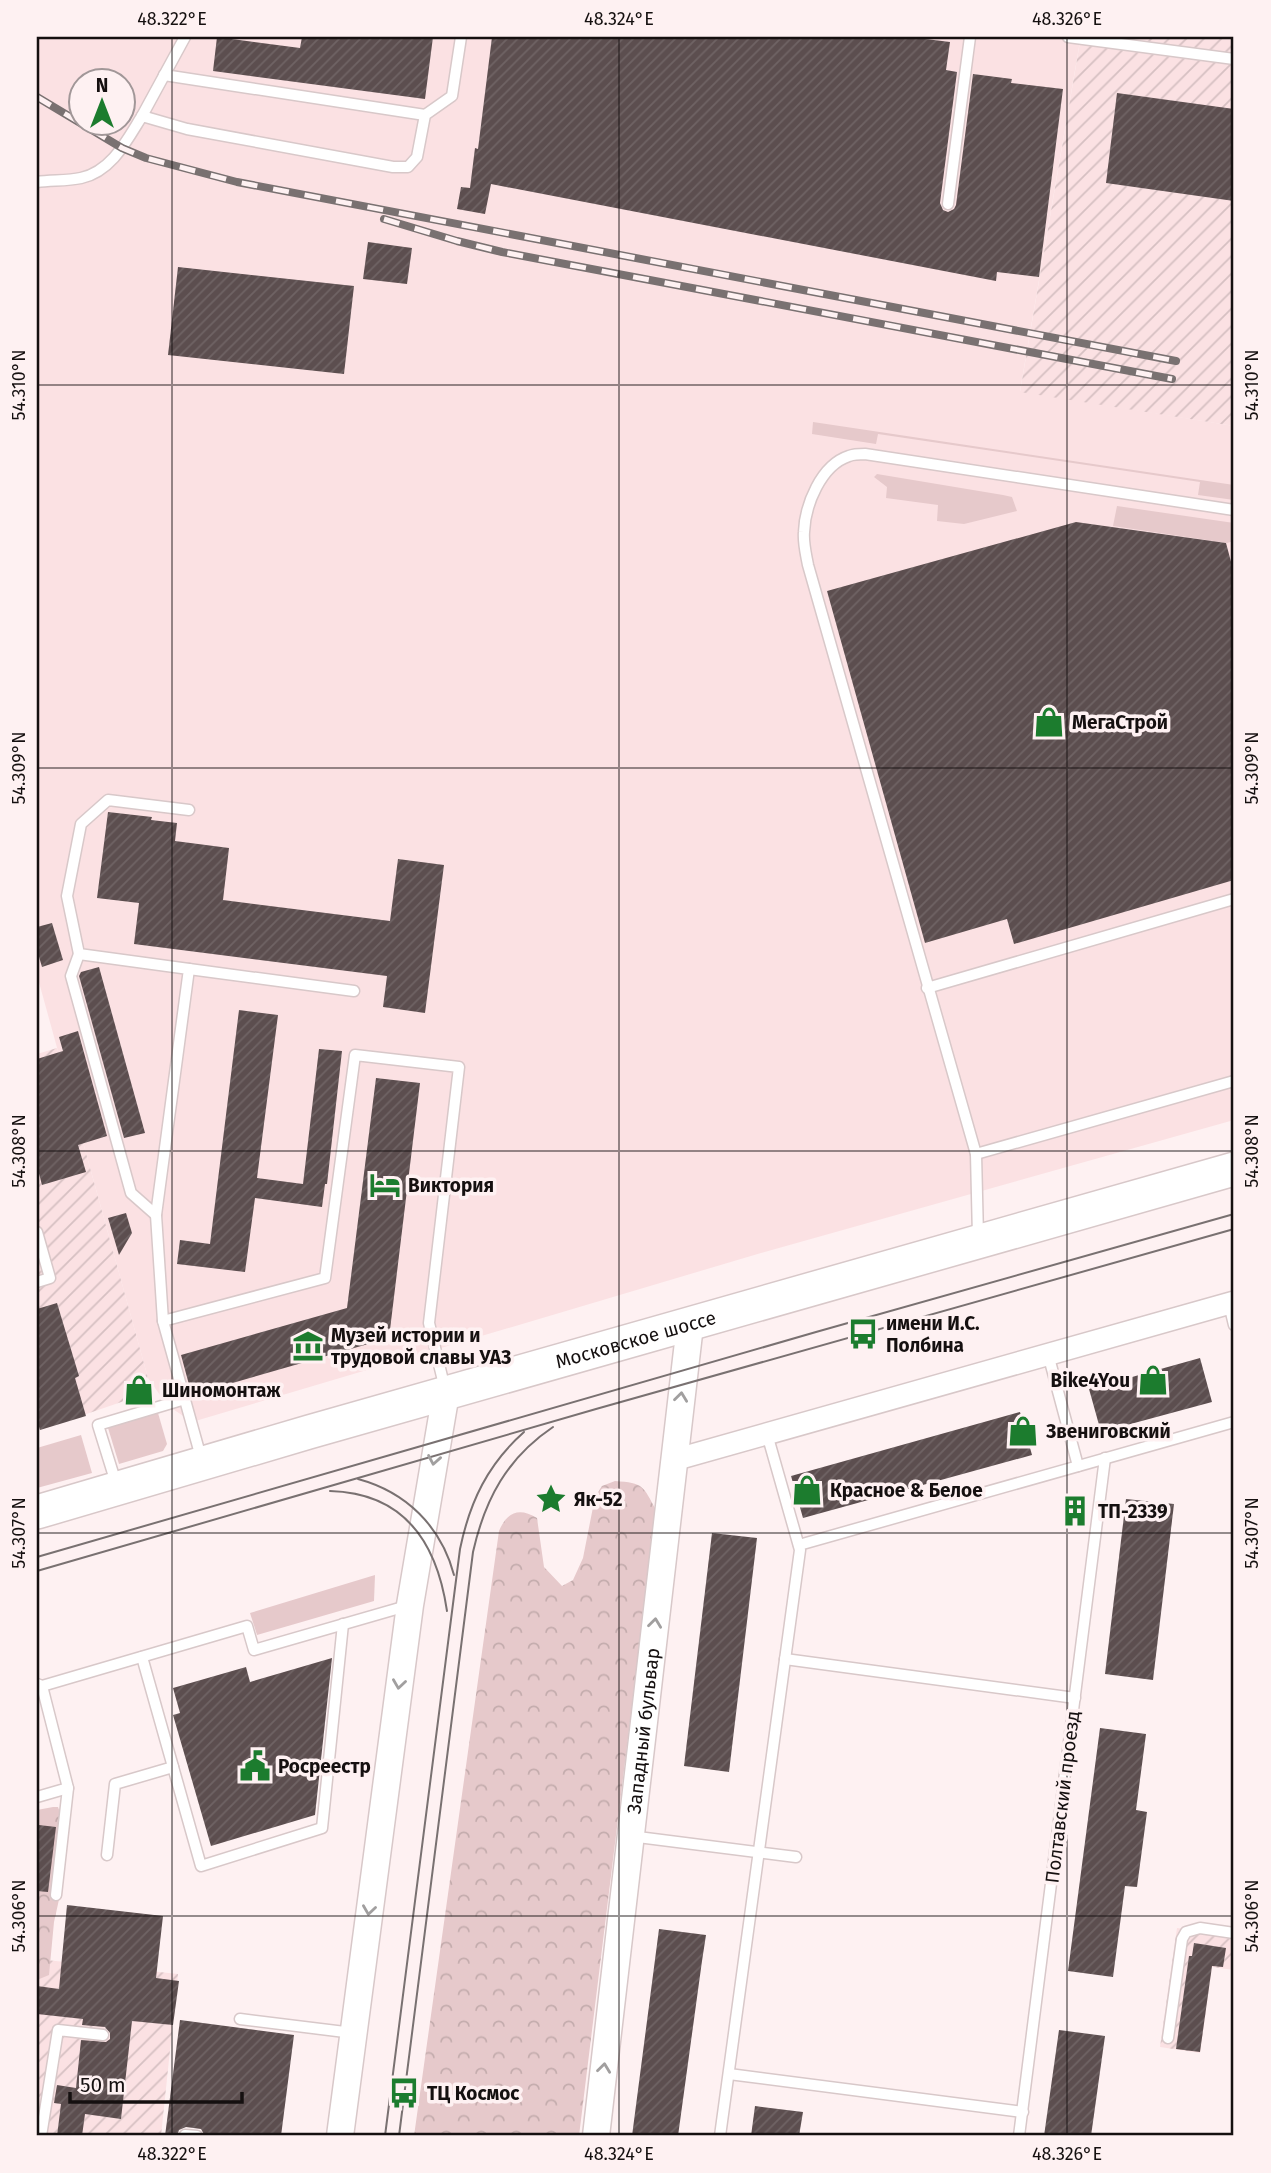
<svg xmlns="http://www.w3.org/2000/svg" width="1271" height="2173" viewBox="0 0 1271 2173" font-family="'Fira Sans',sans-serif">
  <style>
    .built { fill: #fbe1e3; fill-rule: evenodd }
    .industrial { fill: url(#industrial-furrows) }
    .grass { fill: #e6c9cb }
    .forest { fill: url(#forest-crowns) }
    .building { fill: url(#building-hatch) }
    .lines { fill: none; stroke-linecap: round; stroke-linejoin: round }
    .service-casing { stroke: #d8c8c9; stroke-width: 13 }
    .minor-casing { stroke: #d8c8c9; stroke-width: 24 }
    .tertiary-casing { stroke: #d8c8c9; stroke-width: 29 }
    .primary-casing { stroke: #d8c8c9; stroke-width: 36 }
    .service { stroke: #fff; stroke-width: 10 }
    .minor { stroke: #fff; stroke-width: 21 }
    .tertiary { stroke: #fff; stroke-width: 26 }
    .primary { stroke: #fff; stroke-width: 33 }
    .tram { stroke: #797171; stroke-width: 2 }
    .rail-casing { stroke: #797171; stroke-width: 8 }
    .rail { stroke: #fef1f2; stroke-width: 5; stroke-dasharray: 16; stroke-linecap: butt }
    .oneway { stroke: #a19f9f }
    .ticks { fill: none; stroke: #151010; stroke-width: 2; stroke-opacity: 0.45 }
    .labels { text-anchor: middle; stroke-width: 7; stroke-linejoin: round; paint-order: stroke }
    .poi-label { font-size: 19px; font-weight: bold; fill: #151010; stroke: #fef1f2; text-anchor: start }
    .street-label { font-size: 19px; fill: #151010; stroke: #fef1f2 }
    .neatline { fill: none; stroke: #151010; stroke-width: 2.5 }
    .ticks-label { font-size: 18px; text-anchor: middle; fill: #151010 }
  </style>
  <defs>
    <pattern id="industrial-furrows" width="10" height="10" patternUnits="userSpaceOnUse" patternTransform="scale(1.75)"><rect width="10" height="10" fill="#fbe1e3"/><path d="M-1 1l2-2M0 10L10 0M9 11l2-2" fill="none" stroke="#d6c0c2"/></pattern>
    <pattern id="forest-crowns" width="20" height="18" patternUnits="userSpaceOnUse" patternTransform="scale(1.75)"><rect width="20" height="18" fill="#e6c9cb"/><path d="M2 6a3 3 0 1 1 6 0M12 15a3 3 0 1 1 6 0" fill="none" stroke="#c4acad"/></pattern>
    <pattern id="building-hatch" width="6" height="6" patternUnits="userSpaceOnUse" patternTransform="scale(1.75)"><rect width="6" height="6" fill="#5c4e4f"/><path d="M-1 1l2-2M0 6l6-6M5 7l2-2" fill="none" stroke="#6f6364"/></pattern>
  </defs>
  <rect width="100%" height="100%" fill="#fef1f2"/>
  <path class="built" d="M37,37h1010l33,4 -60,350 214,35v694l-473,133 -569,169 -25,-17 -19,-27 -111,-403zM80,80h42v42h-42z"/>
  <g class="industrial">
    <path d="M1047,37h187v389l-214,-34 60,-350z"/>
    <path d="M57,1048l91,330 -22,7 4,14 -90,31 -3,-5v-371z"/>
    <path d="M1177,1928l57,8v34l-22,-3 -12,86 -40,-6z"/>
    <path d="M37,1959l141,15 -17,162h-124z"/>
  </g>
  <g class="grass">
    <path d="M813,422l421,63v15l-36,-5 2,-13 -322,-48 -2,10 -64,-10z"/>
    <path d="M877,474l126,21 9,2 5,14 -53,13 -27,-3 1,-16 -52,-7 1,-11 -13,-10z"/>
    <path d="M1117,506l117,17v18l-7,2 -114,-17z"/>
    <path d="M158,1413l9,31 -4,7 -44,13 -11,-36z"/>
    <path d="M81,1435l11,38 -55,15v-40z"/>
    <path d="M375,1575l-1,26 -117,34 -7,-22z"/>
  </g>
  <g class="forest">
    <path d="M615,1481c29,2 28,5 41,29l-77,626h-165l85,-605c8,-19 20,-24 38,-13l7,49 18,19 11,-6 10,-22 12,-61 7,-11z"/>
    <path d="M53,1807h5l9,25 -5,54 -8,36 -5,53 -12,5v-170z"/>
  </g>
  <g class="building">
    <path d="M217,37l83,11 2,-11h131l-8,62 -212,-28z"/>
    <path d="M492,37h418l40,5 -4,28 11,2 -17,131 3,7 5,2 6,-3 2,-4 17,-131 39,5 -1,4 52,6 -24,188 -42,-5 -1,9 -505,-97 -6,30 -28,-5 4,-22 9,1 5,-40 3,1z"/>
    <path d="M1117,93l117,16v92l-128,-18z"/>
    <path d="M368,242l44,6 -5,36 -44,-5z"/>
    <path d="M178,267l176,19 -10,88 -176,-19z"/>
    <path d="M1076,522l150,21 8,30v307l-220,64 -7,-25 -82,24 -98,-352z"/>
    <path d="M108,812l44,5 -1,3 26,3 -2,18 54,7 -6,52 167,21 8,-62 46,6 -19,148 -42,-6 4,-31 -253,-32 5,-41 -42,-5z"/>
    <path d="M52,923l11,37 -21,7 -5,-17v-23z"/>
    <path d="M99,967l46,166 -21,5 -45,-162 2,-4z"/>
    <path d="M239,1010l39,5 -21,163 46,6 16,-135 23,2 -15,133h-2l-3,23 -67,-9 -10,74 -68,-8 3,-24 30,4z"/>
    <path d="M78,1031l29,105 -29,9 8,27 -44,13 -5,-19v-107l26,-8 -4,-14z"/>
    <path d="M376,1078l44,5 -31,255 -188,54v-3l-10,3 -10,-37 166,-47z"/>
    <path d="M126,1213l6,20 -13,22 -11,-37z"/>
    <path d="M57,1303l22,73 -4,2 11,38 -46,14 -3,-10v-111z"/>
    <path d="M1200,1358l12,44 -111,30 -12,-43z"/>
    <path d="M1020,1412l12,43 -229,63 -12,-42z"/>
    <path d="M1067,1497l20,3 -4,24 -19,-2z"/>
    <path d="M1126,1499l48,5 -21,176 -48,-6z"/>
    <path d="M712,1533l45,5 -28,234 -45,-6z"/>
    <path d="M332,1658l-17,157 -104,31 -38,-131 7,-2 -7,-25 73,-21 4,15z"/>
    <path d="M1100,1728l46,6 -10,76 11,2 -10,75 -12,-1 -12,91 -45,-6z"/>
    <path d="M39,1825l17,2 -8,65 -11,-1v-44z"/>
    <path d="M67,1905l96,11 -7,62 23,3 -6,44 -41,-4 -11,98 -36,-5 -3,22h-25l4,-32 -7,-1 3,-18 19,3 5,-48 25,2 4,-3v-6l-5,-6 -23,-2 1,-6 -46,-5v-28l22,3z"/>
    <path d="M659,1929l47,6 -4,26 -24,175h-46z"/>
    <path d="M1194,1943l32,5 -3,19 -11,-1 -12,86 -24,-3 13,-93h3z"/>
    <path d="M180,2020l114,15 -13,101h-76l-4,-7 -15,-2 -7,3 -2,6h-12z"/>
    <path d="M1059,2030l46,6 -14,100h-47z"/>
    <path d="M755,2106l48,6 -4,24h-48z"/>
  </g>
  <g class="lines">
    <g class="service-casing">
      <g id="service">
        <path d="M1068,37l166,22"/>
        <path d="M164,75l261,40"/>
        <path d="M142,116l43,-79"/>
        <path d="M37,182c14,-2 30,-1 44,-4 31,-7 46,-38 61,-62l45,13 206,38h15l9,-10 8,-42 27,-19 9,-59"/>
        <path d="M948,204l22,-167"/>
        <path d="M79,954l-8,22 60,217 25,22"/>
        <path d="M189,969l165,22"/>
        <path d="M927,988l307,-89"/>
        <path d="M976,1154l258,-73"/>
        <path d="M37,1232l13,46 -13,4"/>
        <path d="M978,1237l-2,-83 -168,-589c-2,-11 -5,-22 -4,-33 1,-27 17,-67 45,-76 5,-2 11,-2 16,-2l369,56"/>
        <path d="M1229,1304l5,21"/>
        <path d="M163,1321l-7,-106 33,-246 -110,-15 -12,-58 14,-72 27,-24 81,10"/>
        <path d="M1048,1354l30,112"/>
        <path d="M202,1461l-39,-140 162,-43 30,-223 104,12 -30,256 16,66"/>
        <path d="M116,1483l-18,-58 87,-26"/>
        <path d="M799,1545l435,-123"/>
        <path d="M142,1657l59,209 121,-38 21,-204"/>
        <path d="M785,1659l290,39"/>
        <path d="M37,1684l5,2 205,-60 7,24 156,-45"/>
        <path d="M37,1797l31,-9 -26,-102"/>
        <path d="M630,1836l166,21"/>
        <path d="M107,1855l8,-71 58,-17"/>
        <path d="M56,1895l12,-107"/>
        <path d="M240,2019l113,14"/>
        <path d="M1168,2038l14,-99 4,-7 14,-4 34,5"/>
        <path d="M729,2074l294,38"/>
        <path d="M185,2135l12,1"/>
        <path d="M41,2136l17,-106 45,5"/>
        <path d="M720,2136l80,-586 -33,-116"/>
        <path d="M1019,2136l86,-678"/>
      </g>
    </g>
    <g class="minor-casing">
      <path id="minor" d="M674,1460l560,-158"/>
    </g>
    <g class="tertiary-casing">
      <g id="tertiary">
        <path d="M340,2136l70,-531 36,-212"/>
        <path id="s1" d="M596,2136l94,-811"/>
      </g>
    </g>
    <g class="primary-casing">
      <g id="primary">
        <path id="s2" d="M37,1512l272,-80 925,-263"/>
      </g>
    </g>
    <use href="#service" class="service"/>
    <use href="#minor" class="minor"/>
    <use href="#tertiary" class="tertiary"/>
    <use href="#primary" class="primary"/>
    <g class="tram">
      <path d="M358,1479c48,13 83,47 96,96"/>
      <path d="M330,1491c74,2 107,52 117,120"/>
      <path d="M37,1557l779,-225 418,-118"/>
      <path d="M37,1571l559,-162 638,-180"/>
      <path d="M385,2136l75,-587c10,-48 28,-85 64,-117"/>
      <path d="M399,2136l74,-584c12,-53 34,-94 80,-125"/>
    </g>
    <g class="rail-casing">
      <g id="rail">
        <path d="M37,97l85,51 24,10 91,24 939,179"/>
        <path d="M384,219l73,22 45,11 670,127"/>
      </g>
    </g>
    <use href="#rail" class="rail"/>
  </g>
  <defs><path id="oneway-chevron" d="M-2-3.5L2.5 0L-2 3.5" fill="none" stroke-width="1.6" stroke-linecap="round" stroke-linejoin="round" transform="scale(1.75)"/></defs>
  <g class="oneway">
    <use href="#oneway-chevron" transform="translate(681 1397) rotate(-83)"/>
    <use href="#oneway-chevron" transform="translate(434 1460) rotate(100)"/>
    <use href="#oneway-chevron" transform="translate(655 1623) rotate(-83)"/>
    <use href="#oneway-chevron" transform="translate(399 1684) rotate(98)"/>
    <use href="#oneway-chevron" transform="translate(369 1910) rotate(98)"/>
    <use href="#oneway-chevron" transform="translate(604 2068) rotate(-83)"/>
  </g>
  <path class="ticks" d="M172,37v2099M619,37v2099M1067,37v2099M37,385h1197M37,768h1197M37,1151h1197M37,1533h1197M37,1916h1197"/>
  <defs>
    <g id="shop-bare" transform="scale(2.415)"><path d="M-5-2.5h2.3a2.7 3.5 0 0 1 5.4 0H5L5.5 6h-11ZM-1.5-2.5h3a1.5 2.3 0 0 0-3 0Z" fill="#1c7c2e" stroke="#fef1f2" stroke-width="2.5" paint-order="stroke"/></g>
    <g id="hotel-bare" transform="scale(2.415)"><path d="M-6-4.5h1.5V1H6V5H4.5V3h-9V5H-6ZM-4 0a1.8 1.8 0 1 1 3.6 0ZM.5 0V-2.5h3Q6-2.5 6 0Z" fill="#1c7c2e" stroke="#fef1f2" stroke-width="2.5" paint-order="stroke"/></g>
    <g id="bus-bare" transform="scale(2.415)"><path d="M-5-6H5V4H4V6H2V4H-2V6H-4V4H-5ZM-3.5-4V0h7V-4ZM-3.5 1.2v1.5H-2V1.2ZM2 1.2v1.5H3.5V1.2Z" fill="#1c7c2e" stroke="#fef1f2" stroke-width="2.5" paint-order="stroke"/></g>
    <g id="museum-bare" transform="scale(2.415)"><path d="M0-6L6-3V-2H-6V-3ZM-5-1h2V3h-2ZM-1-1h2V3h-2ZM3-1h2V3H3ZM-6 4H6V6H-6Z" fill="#1c7c2e" stroke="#fef1f2" stroke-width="2.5" paint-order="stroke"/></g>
    <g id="sight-bare" transform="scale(2.415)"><path d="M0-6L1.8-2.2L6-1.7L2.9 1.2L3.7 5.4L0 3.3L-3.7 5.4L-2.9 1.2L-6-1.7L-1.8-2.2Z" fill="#1c7c2e" stroke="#fef1f2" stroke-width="2.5" paint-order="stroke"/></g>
    <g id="building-bare" transform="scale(2.415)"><path d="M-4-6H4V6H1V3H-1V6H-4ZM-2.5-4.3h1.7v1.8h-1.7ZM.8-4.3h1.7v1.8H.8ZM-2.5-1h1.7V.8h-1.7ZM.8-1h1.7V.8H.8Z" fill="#1c7c2e" stroke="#fef1f2" stroke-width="2.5" paint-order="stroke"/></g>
    <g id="civic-bare" transform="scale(2.415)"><path d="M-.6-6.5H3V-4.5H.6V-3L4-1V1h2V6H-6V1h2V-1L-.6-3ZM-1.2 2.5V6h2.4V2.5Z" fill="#1c7c2e" stroke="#fef1f2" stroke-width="2.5" paint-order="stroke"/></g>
  </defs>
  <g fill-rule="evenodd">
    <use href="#shop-bare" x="1049" y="722"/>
    <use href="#hotel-bare" x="385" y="1185"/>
    <use href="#bus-bare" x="863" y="1334"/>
    <use href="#museum-bare" x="308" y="1346"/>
    <use href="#shop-bare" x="1153" y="1380"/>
    <use href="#shop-bare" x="139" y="1390"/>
    <use href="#shop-bare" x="1023" y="1431"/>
    <use href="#shop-bare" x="807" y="1490"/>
    <use href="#sight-bare" x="551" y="1499"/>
    <use href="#building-bare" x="1075" y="1511"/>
    <use href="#civic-bare" x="255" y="1766"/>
    <use href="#bus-bare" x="404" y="2093"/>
  </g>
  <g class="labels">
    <g class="poi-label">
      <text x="1072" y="729">МегаСтрой</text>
      <text x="408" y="1192">Виктория</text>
      <text x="886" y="1330">имени И.С.<tspan x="886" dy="22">Полбина</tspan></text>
      <text x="331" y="1342">Музей истории и<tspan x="331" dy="22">трудовой славы УАЗ</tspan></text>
      <text x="1130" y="1387" text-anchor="end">Bike4You</text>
      <text x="162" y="1397">Шиномонтаж</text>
      <text x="1046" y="1438">Звениговский</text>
      <text x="830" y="1497">Красное &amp; Белое</text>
      <text x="574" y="1506">Як-52</text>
      <text x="1098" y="1518">ТП-2339</text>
      <text x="278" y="1773">Росреестр</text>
      <text x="427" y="2100">ТЦ Космос</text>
    </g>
    <g class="street-label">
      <text dy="7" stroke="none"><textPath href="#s2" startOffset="623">Московское шоссе</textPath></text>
      <text dy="7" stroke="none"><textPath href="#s1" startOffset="408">Западный бульвар</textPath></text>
      <text transform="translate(1062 1797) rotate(-83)" y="7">Полтавский проезд</text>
    </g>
  </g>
  <rect width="1271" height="2173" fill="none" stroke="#fef1f2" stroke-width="77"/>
  <g transform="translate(102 102)"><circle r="33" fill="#fef1f2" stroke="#a19798" stroke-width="2"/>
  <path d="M0-5L12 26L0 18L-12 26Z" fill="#1c7c2e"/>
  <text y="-10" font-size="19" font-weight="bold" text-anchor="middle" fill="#151010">N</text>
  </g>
  <path d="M70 2092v10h172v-10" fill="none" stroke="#151010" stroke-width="3.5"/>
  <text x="80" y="2092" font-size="21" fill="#151010" stroke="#fef1f2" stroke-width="5" paint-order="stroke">50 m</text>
  <rect x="38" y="38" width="1194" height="2096" class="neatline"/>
  <g class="ticks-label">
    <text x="172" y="25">48.322°E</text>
    <text x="619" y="25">48.324°E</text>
    <text x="1067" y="25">48.326°E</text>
    <text transform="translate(19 385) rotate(-90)" y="6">54.310°N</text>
    <text transform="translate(1252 385) rotate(-90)" y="6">54.310°N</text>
    <text transform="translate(19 768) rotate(-90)" y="6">54.309°N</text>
    <text transform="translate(1252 768) rotate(-90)" y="6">54.309°N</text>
    <text transform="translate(19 1151) rotate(-90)" y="6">54.308°N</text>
    <text transform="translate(1252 1151) rotate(-90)" y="6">54.308°N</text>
    <text transform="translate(19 1533) rotate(-90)" y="6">54.307°N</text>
    <text transform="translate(1252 1533) rotate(-90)" y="6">54.307°N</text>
    <text transform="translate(19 1916) rotate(-90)" y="6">54.306°N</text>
    <text transform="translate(1252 1916) rotate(-90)" y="6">54.306°N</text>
    <text x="172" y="2160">48.322°E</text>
    <text x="619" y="2160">48.324°E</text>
    <text x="1067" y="2160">48.326°E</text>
  </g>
</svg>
